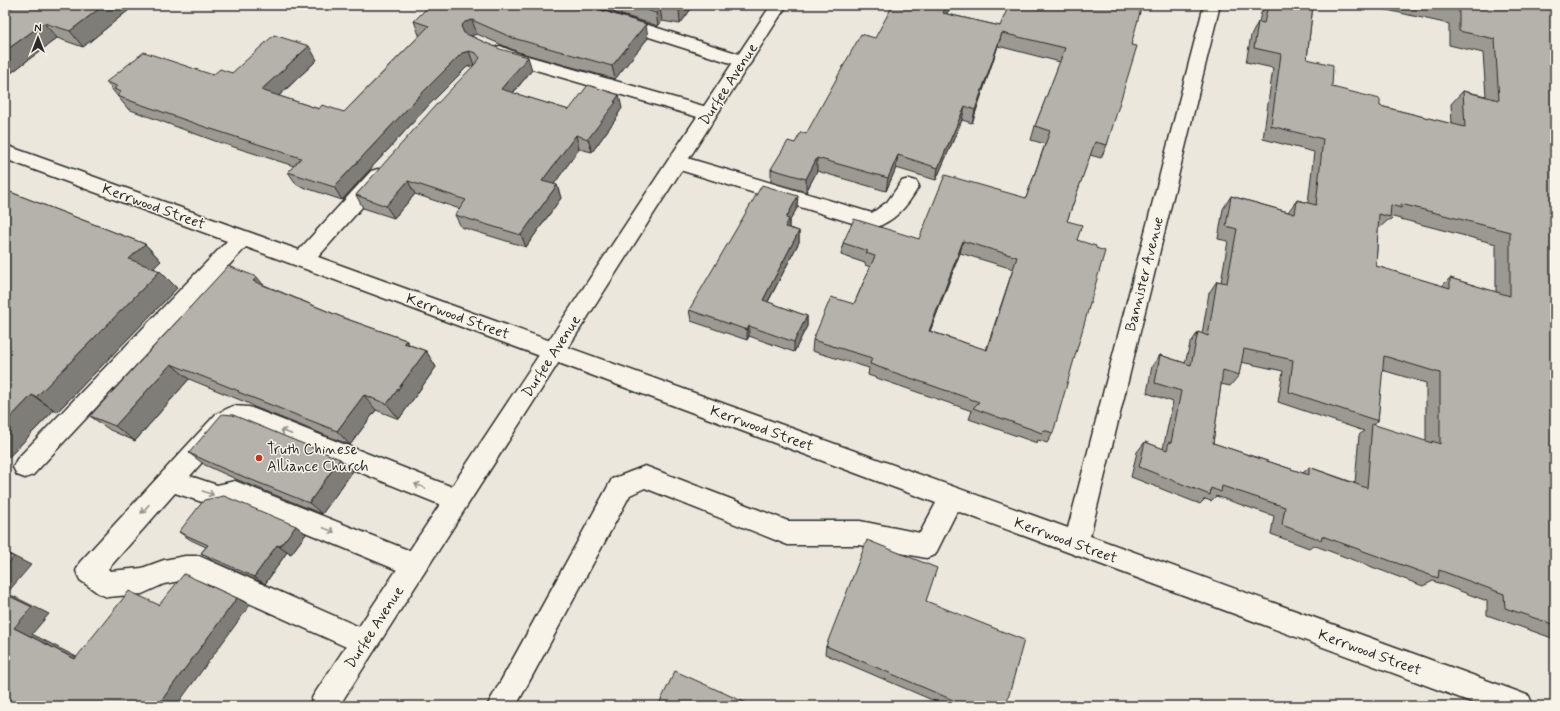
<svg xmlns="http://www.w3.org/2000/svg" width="1560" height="711" viewBox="0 0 1560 711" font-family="Mynerve,sans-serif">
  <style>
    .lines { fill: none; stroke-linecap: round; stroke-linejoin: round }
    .minor-casing { stroke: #2b2b2b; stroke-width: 3 }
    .major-casing { stroke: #2b2b2b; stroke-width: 3 }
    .minor { fill: #f7f3e8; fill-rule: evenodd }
    .major { fill: #f7f3e8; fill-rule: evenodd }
    .wall { fill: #9c9993; stroke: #2b2b2b; fill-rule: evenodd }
    .shaded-wall { fill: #7f7d78; stroke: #2b2b2b }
    .building { fill: #b5b2ab; stroke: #2b2b2b; fill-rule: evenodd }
    .oneway { stroke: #918f8a }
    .poi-dot { fill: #c8321e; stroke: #f7f3e8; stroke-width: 1.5 }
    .labels { text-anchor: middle; stroke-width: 3; stroke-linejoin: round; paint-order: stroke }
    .street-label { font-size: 15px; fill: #2b2b2b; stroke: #f7f3e8 }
    .poi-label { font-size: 15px; fill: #2b2b2b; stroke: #f7f3e8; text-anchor: start }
  </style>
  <rect width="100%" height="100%" fill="#ebe7dd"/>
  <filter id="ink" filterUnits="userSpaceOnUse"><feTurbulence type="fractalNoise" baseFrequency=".025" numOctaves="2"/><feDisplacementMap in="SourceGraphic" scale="8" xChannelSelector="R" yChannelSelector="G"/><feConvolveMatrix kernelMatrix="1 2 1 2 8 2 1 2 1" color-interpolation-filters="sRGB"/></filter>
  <g filter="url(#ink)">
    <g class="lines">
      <g class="minor-casing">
        <g id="minor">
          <path d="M559,5h26l164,52 3,4 -3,4 -6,2 -6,-2 -176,-56z"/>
          <path d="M1204,5h16l-130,531 429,156 10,4 4,10h-51l-525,-195 -22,44 -9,3 -66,-13h-72l-143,-57 -15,7 -114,211h-29l125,-227 33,-13 143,55h72l60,12 16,-30 -690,-256 -213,228 -8,3 -8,-3 -4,-8 4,-8 210,-218 -222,-82v-14l294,105 72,-79 7,-2 7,2 3,5 -3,5 -67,76 750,271z"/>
          <path d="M500,46l17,7 197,56 3,5 -3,5 -6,1 -203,-59 -11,-5 -3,-4 3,-4z"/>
          <path d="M677,155l195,58 15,-11 15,-21 7,-2 7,2 3,5c-12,21 -24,35 -47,43l-202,-62 -2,-5 2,-5z"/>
          <path d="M233,406l16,1 8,3 208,82 3,8 -3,8 -9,3 -208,-84 -12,-1 -4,2 -42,48 27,9 18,-4 188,75 4,9 -4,9 -9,3 -179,-74 -18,4 -42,-14 -67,76 2,2 32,-3 22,-8 21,-4h14l174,77 4,9 -4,9 -9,4 -166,-75h-13l-21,4 -22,10 -35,3 -9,-4 -18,-13 -4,-9 4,-9 136,-148z"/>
        </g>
      </g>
      <g class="major-casing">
        <path id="major" d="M771,5h16l-448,701h-30l4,-10z"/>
      </g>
      <use href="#minor" class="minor"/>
      <use href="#major" class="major"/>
    </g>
    <g class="wall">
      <path d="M135,5l-52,42 -26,-9 -46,35 -6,-2v-58z"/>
      <path d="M430,5l218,33 -33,41 -97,-27 -41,-18 -7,1 62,35 -19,23 56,17 53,-2 -4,6v2l-26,36 -13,-3 -25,35 3,1 4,13 -35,49 -65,-20 -6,-12 5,-6 -45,-15 -21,24 -31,-10 -7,-13 119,-130h-1l-7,2 -40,40 -85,93 -45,-15 -9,-13 6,-6 -79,-25 -87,-32 -22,-27 126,-9 85,-13 -38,36 40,13 25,3 76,-77h-1l-5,-14z"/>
      <path d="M590,5h104l-14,19 -18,-3 -4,5z"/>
      <path d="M1266,5h47l-6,54 25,28 48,19 72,18 -1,-20 12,-13 23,5 -3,-43 -34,-8v-21l-84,-19h190v632l-3,1 -65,-23v-14l-54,-20 -10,5 -110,-41 -4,3 -38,-14 3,-18 -58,-20 -5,5 -6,-2 -5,5 -69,-27 6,-25 8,-10 18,7 10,-47 -26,-9 5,-27 8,-11 25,8 5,-19 8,-12 4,2 7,-41 8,-12 4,1 7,-41 -10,-2 5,-30 8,-13 57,16 9,-12 11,3 6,-51 -51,-13 10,-71 -27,-6 5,-26 7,-14h1l2,-9zM1393,217l103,27v48l-46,-14 -8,8 -66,-20 2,-37 10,-9h2zM1241,362l42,9 -5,31 86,29 -5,4 -4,48 -46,-16 -6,6 -90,-30 8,-59 9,2 9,-11zM1382,370l44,13v59l-53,-17 5,-4z"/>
      <path d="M947,14l53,12 131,19 -24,100 -6,13 -11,-3 -23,66 10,19 -24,193 -6,10 -9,-3 -1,3 -68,-24 3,-8 -104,-36 1,-7 -57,-17 1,-11 41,-36 16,-37 -5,-2v-2l-24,-8 2,-12 76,-4 107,-41 19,-54 -14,-4 4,-14 25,-64 -62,-16 -26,77 -10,-3 -26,60 -40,-12 -10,23 -69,-20 -11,21 -35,-10v-13l24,-26 11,-9 69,-96zM960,253l53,16 -27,81 -56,-19z"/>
      <path d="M5,190l140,54 16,17 -7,7 23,20 -120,124 -3,-2 -48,50h-1z"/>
      <path d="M797,208l-8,14v6l10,3v11l-31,60 39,14v10l-13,26 -45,-16 -2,4 -56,-19 -2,-11z"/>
      <path d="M264,285l80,33 62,22 4,5 16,6 10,16 -37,52 -23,-9 -26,35 -96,-38 -4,-3 -61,-25 -54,62 -25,-11 -20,-14z"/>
      <path d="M189,453l151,6 13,12 -31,43 -84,-34 -33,-15z"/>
      <path d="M296,526l10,8 -15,20 -4,-2 -22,32 -52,-23 -12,-8 5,-6 -15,-7 -12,-8z"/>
      <path d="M926,601l80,105h-60l-121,-52 1,-8z"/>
    </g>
    <g class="shaded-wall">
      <path d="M104,5h31l-52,42 -13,-16z"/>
      <path d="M683,5h11l-14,19 -1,-14z"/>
      <path d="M947,5h4l-10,22 2,-14z"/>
      <path d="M660,7l2,14 -4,5 -2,-13z"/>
      <path d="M472,20l5,14 -7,2 -4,4 -5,-14 4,-4z"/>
      <path d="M44,23l13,15 -46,35 -6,-6v-16z"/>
      <path d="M646,24l2,14 -33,41 -3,-13z"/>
      <path d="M1002,33l-4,13 -26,77 3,-13z"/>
      <path d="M309,46l8,14 -47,44 -9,-14z"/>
      <path d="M469,51l5,14 -7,2 -40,40 -85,93 -8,-13 87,-93 41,-41z"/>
      <path d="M528,57l4,13 -27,32 -4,-13z"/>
      <path d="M619,95l3,13 -4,6v2l-26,36 -4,-13z"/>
      <path d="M965,106l-3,14 -26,60 2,-12z"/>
      <path d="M576,135l3,14 -32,45 -5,-13z"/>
      <path d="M898,155l-2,13 -10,23 2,-13z"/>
      <path d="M817,158v13l-11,21v-13z"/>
      <path d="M408,181l7,13 -21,24 -8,-12z"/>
      <path d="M557,185l4,13 -35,49 -5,-12z"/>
      <path d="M798,196l-1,12 -8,14v8l-4,8 1,-20z"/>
      <path d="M799,231v11l-36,69v-11z"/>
      <path d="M963,241l-3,12 -34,89 3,-11z"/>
      <path d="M145,244l16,17 -15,15 -17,-17z"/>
      <path d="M160,271l17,17 -120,124 -21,-15z"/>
      <path d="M257,277l14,17 -18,-13z"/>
      <path d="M807,316v10l-13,26v-10z"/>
      <path d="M749,326v10l-2,4v-10z"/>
      <path d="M406,340l11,16 -13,-13z"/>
      <path d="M426,351l10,16 -37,52 -12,-15z"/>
      <path d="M171,364l18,15 -54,62 -20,-15z"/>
      <path d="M32,395l22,15 -48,50h-1v-37z"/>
      <path d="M364,395l12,15 -26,35 -13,-14z"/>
      <path d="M340,459l13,12 -31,43 -13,-11z"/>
      <path d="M296,526l10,8 -15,20 -11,-8z"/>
      <path d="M277,545l10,7 -22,32 -11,-7z"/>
      <path d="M5,552l26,13 -24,28 42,21 -17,20 60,31 -17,-6 -61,-31 -9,-34z"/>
      <path d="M237,598l13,7 -74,101h-15v-5z"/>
    </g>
    <g class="building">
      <path d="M16,5h88l-34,26 -26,-8 -39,28v-38z"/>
      <path d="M430,5h154l62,19 -34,42 -99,-28 -41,-18 -7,2 -4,4 3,7 36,16 28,8 -27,32 68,21 19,-25 31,10 -5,7h2l-28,37 -12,-4 -34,46 15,4 -36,50 -66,-20 11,-15 -58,-19 -22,25 -30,-11 79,-89 41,-43 4,-5 -4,-5 -7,-2 -7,2 -41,41 -87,93 -46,-15 13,-14 -96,-31 -88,-31 4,-4 -7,-3 3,-3 -11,-4 38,-30 69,23 7,-6 12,4 42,-38 35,11 -48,44 58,19 3,-4 22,7 85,-86 -15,-5z"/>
      <path d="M631,5h52l-4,5 -19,-3 -4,6z"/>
      <path d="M893,5h54l-4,8 57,13 9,-21h133l-11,40 6,1 -30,99 -12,-3 -28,79 15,4 -5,15 19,6v2l9,3 -52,182 -10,-3 -1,3 -69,-25 6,-6 -109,-38 2,-6 -59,-18 18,-43 23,7 21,-48 -9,-3 2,-2 -25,-8 11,-24 65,20 26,-64 81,23 24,-67 -15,-5 30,-78 -63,-15 -27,77 -10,-4 -27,62 -40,-13 -10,23 -71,-20 -11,21 -35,-10 17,-28 7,2 6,-11 5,2 55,-100 14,4zM963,241l54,16 -30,93 -58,-19z"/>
      <path d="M1268,5h45l-6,54 26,6 -1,22 48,12v7l85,21 -2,-36 36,9 -4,-61 -36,-8v-21l-22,-5h118v620l-50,-17 -1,-14 -65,-24 -1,8 -116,-42 -1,4 -39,-15 3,-18 -63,-21 -1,6 -10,-4 -1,7 -71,-28 6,-25 22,8 2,-8 2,1 10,-52 -26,-8 5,-28 31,10 7,-33 10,4 9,-55 10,2 10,-54 -11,-3 5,-30 64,18 2,-14 19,5 7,-66 -52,-13 10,-72 -27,-6 4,-26 6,1zM1401,204l109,28v64l-60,-18v10l-74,-22 3,-52 11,3 1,-12 10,3zM1244,349l49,11 -4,32 89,29 6,-65 56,17v71l-8,-3v2l-60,-19 -5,64 -58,-21v8l-96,-32 10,-73 16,5z"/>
      <path d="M762,185l36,11 -12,22 3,1 -4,8 14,4 -36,69 44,16 -13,26 -45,-16 -2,4 -58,-20z"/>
      <path d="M5,190l140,54 -16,15 31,12 -124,126 -4,-2 -27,28v-34l4,-4 -4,-2z"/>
      <path d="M228,266l29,11 -4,4 91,37 62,22 -2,3 22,8 -39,53 -23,-9 -27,36 -99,-39 1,-1 -68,-27 -56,62 -25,-10z"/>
      <path d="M222,414l11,1 107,44 -31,44 -87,-35 -33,-15z"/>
      <path d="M224,496l72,30 -16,20 -3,-1 -23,32 -53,-24 7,-8 -29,-13 25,-32z"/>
      <path d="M867,540l70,28 -11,33 98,39 -18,66h-39l-141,-60z"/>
      <path d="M5,553l9,4 -9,10z"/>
      <path d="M184,574l53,24 -76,103 3,2 -3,3h-156v-112l27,13 -18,21 61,31 54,-68 30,14z"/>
      <path d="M675,671l78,35h-95z"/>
    </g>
    <defs><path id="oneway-shaft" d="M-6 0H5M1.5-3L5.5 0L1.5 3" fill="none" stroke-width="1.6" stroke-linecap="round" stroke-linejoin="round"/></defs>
    <g class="oneway">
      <use href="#oneway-shaft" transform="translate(286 432) rotate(-158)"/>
      <use href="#oneway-shaft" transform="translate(420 486) rotate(-158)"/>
      <use href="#oneway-shaft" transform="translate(208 493) rotate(20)"/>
      <use href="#oneway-shaft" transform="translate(145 509) rotate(132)"/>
      <use href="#oneway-shaft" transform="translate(329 530) rotate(22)"/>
    </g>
  </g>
  <circle class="poi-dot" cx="259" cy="458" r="4"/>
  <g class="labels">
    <g class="street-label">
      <text transform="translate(728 84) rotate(-57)" y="5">Durfee Avenue</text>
      <text transform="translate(154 206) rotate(20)" y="5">Kerrwood Street</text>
      <text transform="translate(1144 274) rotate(-76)" y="5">Bannister Avenue</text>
      <text transform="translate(458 316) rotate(20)" y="5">Kerrwood Street</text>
      <text transform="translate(551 356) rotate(-57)" y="5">Durfee Avenue</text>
      <text transform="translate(762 428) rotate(20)" y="5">Kerrwood Street</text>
      <text transform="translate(1066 540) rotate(20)" y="5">Kerrwood Street</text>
      <text transform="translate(374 627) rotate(-57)" y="5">Durfee Avenue</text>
      <text transform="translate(1370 652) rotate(20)" y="5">Kerrwood Street</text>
    </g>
    <g class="poi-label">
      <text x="267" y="454">Truth Chinese<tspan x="267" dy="17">Alliance Church</tspan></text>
    </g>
  </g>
  <rect width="1560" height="711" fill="none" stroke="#f7f3e8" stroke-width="20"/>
  <rect x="10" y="10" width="1540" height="691" fill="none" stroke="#2b2b2b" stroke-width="1.5" filter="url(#ink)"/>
  <g transform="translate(38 38)" stroke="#f7f3e8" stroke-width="3" paint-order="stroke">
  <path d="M0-3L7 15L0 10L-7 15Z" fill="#2b2b2b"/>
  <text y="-6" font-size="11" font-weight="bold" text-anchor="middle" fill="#2b2b2b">N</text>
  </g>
</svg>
